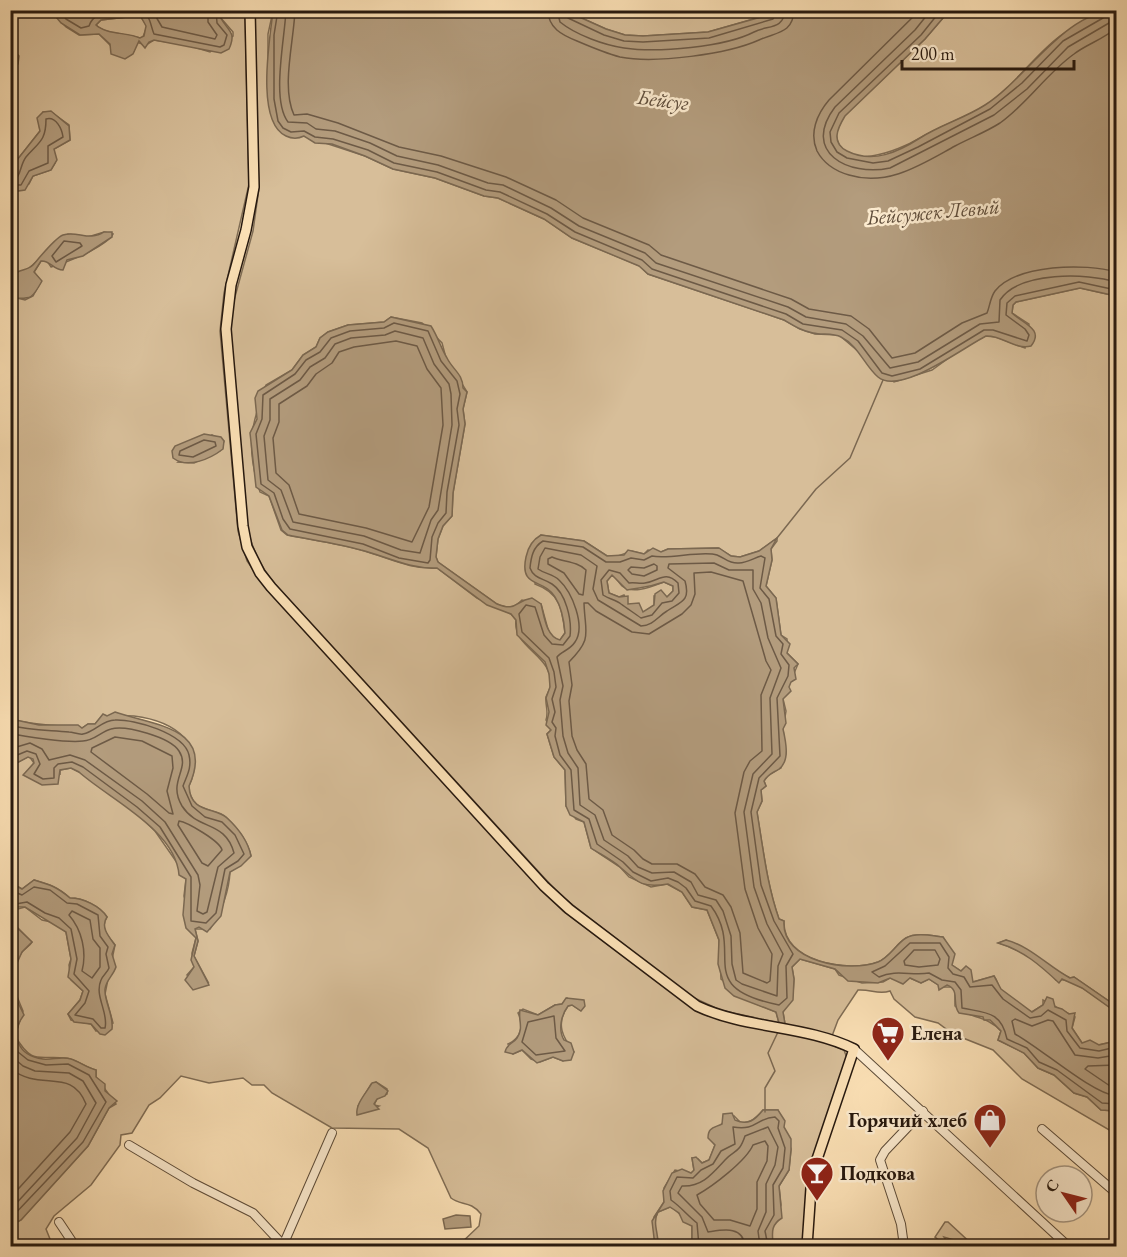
<svg xmlns="http://www.w3.org/2000/svg" width="1127" height="1257" viewBox="0 0 1127 1257" font-family="'EB Garamond',serif">
  <style>
    .green { fill: #d7be99; stroke: #7f6c54; stroke-width: 1.5; fill-rule: evenodd }
    .water { fill: #b39c7d; stroke: #7b6851; stroke-width: 1.5; fill-rule: evenodd }
    .lines { fill: none; stroke-linecap: round; stroke-linejoin: round }
    .shore { stroke: #6d5a46; stroke-width: 1.5 }
    .stream { stroke: #7b6851; stroke-width: 1.5 }
    .minor-casing { stroke: #5c4b38; stroke-width: 10 }
    .major-casing { stroke: #27190f; stroke-width: 12 }
    .minor { stroke: #fcebcf; stroke-width: 8 }
    .major { stroke: #fbe0b5; stroke-width: 9 }
    .labels { text-anchor: middle; stroke-width: 5; stroke-linejoin: round; paint-order: stroke }
    .poi-label { font-size: 20px; font-weight: bold; fill: #27190f; stroke: #fcebcf; text-anchor: start }
    .water-label { font-size: 21px; font-style: italic; fill: #5f4d3b; stroke: #fcebcf }
  </style>
  <rect width="100%" height="100%" fill="#fbe0b5"/>
  <filter id="stains"><feTurbulence type="fractalNoise" baseFrequency=".00333" numOctaves="4"/><feColorMatrix values="0 0 0 0 .2 0 0 0 0 .09 0 0 0 0 .02 0 0 0 .5 -.17"/></filter>
  <radialGradient id="worn" r=".72"><stop offset=".6" stop-color="#630" stop-opacity="0"/><stop offset="1" stop-color="#630" stop-opacity=".3"/></radialGradient>
  <g class="green">
    <path d="M222,10l23,1 4,173 -25,109 -4,38 18,200 9,30 18,26 298,324 124,93 128,34 29,12 4,11 -35,103 -9,82h-31l-2,-14 10,-27 -2,-19 10,-16 2,-21 -13,-39h-15c-7,8 -11,12 -22,13l-7,-7c-13,6 -17,12 -22,25l3,4 -6,15 -7,3 -4,-4 -6,-1 2,13 -3,2 -16,-3 -11,18v14l-10,15 1,29h-84l1,-4 -11,4h-93l-2,-2v2h-8l21,-20 2,-12c-11,-14 -20,-8 -30,-16l-23,-50 -29,-19 -67,-1 -60,-35 -8,-8h-12l-9,-7 -34,5 -28,-7 -21,22 -11,7 -17,28 -11,2 -1,10 -29,40 -37,31 -8,13 4,10 -9,7h-30v-21l10,-5 67,-74 21,-38 7,-4 -20,-27v-7c-11,-3 -20,-11 -31,-12 -27,-3 -32,8 -50,-22l8,-25c-9,-22 -18,-36 -1,-59 3,-4 7,-5 10,-10l-21,-21 3,-11 11,-3 17,13 14,3 10,9 5,27 -2,6 2,15 12,11 -3,9 -12,14 3,6 20,4 5,7 17,-8 -8,-29 10,-49c-6,-8 -16,-17 -8,-28 -7,-11 -24,-19 -37,-19 -13,-11 -19,-13 -36,-18l-12,9 -11,-6v-117l18,-10 5,7 -5,6 31,5v-4l11,-2 8,4 55,39 21,20 25,36 -1,4 7,8 -2,17 12,42 -4,15 2,14 -7,8 21,7 -14,-26 4,-15 -3,-12h15c11,-17 19,-36 20,-57l21,-16c-3,-14 -14,-29 -25,-39 -11,-10 -36,-3 -37,-31 19,-42 -15,-65 -55,-70 -9,-1 -24,1 -31,-1l-8,9h-7l-6,4c-23,-3 -48,-2 -71,-9v-419l6,-2 8,2 8,-4 8,-15 -7,-9 7,-11h6l4,6c15,-4 54,-20 62,-33l-9,-2 -16,5 -20,-3 -40,35 -15,6 -2,8v-91l18,-8 4,-8 18,-6 4,-7 -1,-14 16,-9 -1,-15 -18,-13h-8l-4,11 1,8 -23,29 -6,21 -1,-117 1,4 7,-4 1,-8 -8,-9v-36h40l15,16 13,8 20,-1 11,11 24,6 2,-9 10,3 8,-5 33,5 23,7 23,-16v-4l-13,-15zM212,435l12,6 -4,10 -26,12 -16,-1zM567,998l14,13 -9,-6 -4,1c-13,18 -5,32 6,46l-11,9 -10,-4 -13,5 -9,-3 -9,-9 -9,4 -5,-10c13,-6 16,-18 10,-31l5,-4 15,6 17,-10 7,-1zM376,1082l11,7v5l-10,5 -3,6 5,1 -13,6 -8,-6 13,-22z"/>
    <path d="M253,11h20l-5,23v66l36,36 61,20 28,13 42,9 49,18 14,2 46,21 28,19 68,28 8,8 136,46 16,9 15,5 24,1 55,47 38,-12 25,-18 28,-16 11,1 29,11 4,-24 -17,-11 1,-8 3,-3 64,-14 36,8v710l-42,-29 -4,1c-22,-11 -41,-27 -64,-38l-7,3c19,6 46,20 57,37 16,-4 47,22 60,32v29l-18,4 -16,-2 -10,-15 3,-11 -32,-17v5l-11,7c-6,-3 -28,-17 -32,-23 -2,-4 -2,-8 -6,-13l-21,6 -7,-15 -5,4 -9,-6 -2,-16 -7,-12c-10,-1 -27,-5 -37,1 -10,6 -16,19 -28,24 -29,11 -96,0 -94,-41l-5,-2c-12,-34 -16,-71 -22,-107l5,-11 -1,-11 5,-4 -2,-5 4,-6 13,-7 5,-15 -3,-24 3,-18 -3,-12 15,-35 -11,-11v-14l-6,-4 -5,-37 -10,-12 6,-26 -1,-11 6,-8v-3l-18,13 -19,6 -9,-1 -13,-8 -50,1 -7,3 -13,-2 -4,4 -12,-3 -14,5h-11l-23,-15 -43,-6 -6,49c25,9 27,24 30,49l-5,7 -6,-1 -5,-6 -8,-29 -19,-4c-9,9 -13,9 -25,4l-59,-42 -2,-5 2,-18 5,-13 9,-10 1,-23 12,-69 -2,-15 4,-17 -21,-34 -4,-15 -20,-20 -31,-6 -7,5 -36,3 -20,7 -8,6 -4,9 -13,8 -11,15 -26,15c-16,42 -20,63 -6,107l9,4 12,34 6,5c25,5 50,8 74,15 26,7 49,20 76,18l40,30 34,16 5,6c-4,29 40,35 34,68 -1,3 -3,6 -4,9 -1,9 3,14 0,23l5,10 -4,4 7,23 11,13 1,36 10,13 8,3 7,26 29,19 9,10 22,10 16,-3 15,8 10,15 15,3 12,30 2,39 33,24 22,9 3,11 -59,-13 -30,-14 -130,-101 -285,-311c-15,-18 -23,-35 -28,-58l-17,-197 3,-25 20,-73 6,-43z"/>
    <path d="M566,11h216l-74,21 -65,4 -18,-1 -19,-6z"/>
    <path d="M949,11h155c-14,8 -31,15 -44,25 -27,20 -45,50 -74,69 -20,13 -45,20 -66,33 -20,12 -81,38 -84,-6l8,-16 81,-77z"/>
    <path d="M136,16l5,1 6,9 -4,11 -3,1c-14,-5 -34,-3 -44,-13l5,-5z"/>
    <path d="M612,575c5,3 6,7 10,11 11,9 31,0 42,-4l9,4v5l-6,6 -4,-2 -9,1v9l-11,8 -15,-9 -4,-9 -5,2 -10,-4 -2,-12z"/>
    <path d="M800,959l35,10 4,6 23,8 21,-1 7,-4 11,3 9,-3 11,5 8,-4 13,8h10l3,4v15c14,13 32,9 46,25l-3,9 26,13 14,15 16,7 20,18 13,4 14,13 15,1v23l-94,-55 -29,-29 -40,-16 -15,-11 -23,-6 -21,-18 -4,-8c-12,4 -19,-2 -32,-1l-20,30 -6,16 -47,-12 -2,-12 10,-18 1,-15 -2,-12z"/>
    <path d="M670,1207c11,4 12,14 22,19v16l3,4h-37l-4,-25 4,-9z"/>
    <path d="M945,1222h3l26,24 -30,-9 2,3 18,6h-18l-11,-9z"/>
  </g>
  <g class="water">
    <path d="M51,11h171l-2,6c8,14 17,15 9,32l-8,4 -67,-13 -5,2 -4,6 -6,-7 -6,13 -8,5 -14,-5 -1,-10 -11,-10 -19,1 -19,-12zM136,16l5,1 5,9 -2,10 -4,2c-13,-6 -33,-3 -44,-13l5,-5z"/>
    <path d="M273,11h293l40,18 19,6 18,1 65,-4 74,-21h167l-24,28 -80,77c-8,13 -14,27 2,35 26,13 51,1 73,-13 20,-13 45,-20 65,-33 40,-25 81,-95 131,-94v285l-36,-8 -64,14 -3,3 -1,8c10,10 33,16 19,33 -17,4 -29,-11 -45,-10 -22,11 -86,60 -108,41 -14,-12 -19,-31 -37,-40 -8,-4 -19,-2 -28,-4 -11,-2 -19,-7 -29,-13l-136,-46 -9,-8 -67,-28 -28,-19 -46,-21 -14,-2 -49,-18 -42,-9 -28,-13 -33,-12 -17,-1 -11,-7c-6,3 -12,3 -18,0 -31,-14 -16,-98 -13,-125z"/>
    <path d="M51,111l18,15 1,14 -16,9 3,11 -6,10 -18,6 -8,14 -14,2 6,-32 23,-29 -3,-13 6,-6z"/>
    <path d="M104,232h8v5l-29,19 -16,4 -4,10c-10,0 -13,-10 -22,-9l-7,11 8,9c-10,18 -10,18 -29,17l-2,4 2,-27c6,-6 14,-4 20,-10 7,-8 22,-27 30,-30 14,-5 26,7 41,-3z"/>
    <path d="M391,317l40,9c7,11 10,22 16,32 6,12 16,16 16,30l4,4 -4,17 2,15 -12,69 -1,23 -9,10 -5,13 -2,18 2,5 59,42c20,8 17,-3 35,-6l9,6c3,11 5,33 19,36l5,-7c-1,-13 -3,-25 -10,-36 -11,-19 -36,-8 -29,-40 2,-10 6,-17 15,-22l43,6 23,15 17,-1 4,-5 16,4 9,-6 8,4 7,-3 51,-1 12,8 9,1 19,-6 18,-13 -6,11 1,11 -6,26 10,12 5,37 9,9 -3,9 11,11 -4,4 2,11 -5,3 -2,5 2,4 -8,8 3,24 -3,6c3,13 7,32 -4,40 -6,4 -11,5 -15,12l2,5 -5,4 1,11 -5,11c6,36 10,73 22,107l5,2c-3,41 65,52 94,41 12,-5 18,-18 28,-24 10,-6 27,-2 37,-1l12,17 -3,11 9,6 5,-5 5,4 2,12 21,-6 7,13 31,23 11,-7 4,-8 6,2 2,8 7,2 7,5 6,-1 -3,15 10,15 8,-3 9,5 17,-4v70l-15,-1 -14,-13 -13,-4 -20,-18 -16,-7 -14,-15 -26,-13 3,-9 -11,-11h-6l-1,-3 -24,-4c-8,-9 2,-23 -12,-28l-8,5 -1,-5 -9,-6 -8,4 -11,-5 -7,6 -13,-6 -12,5 -30,-2 -13,-12 -35,-10 -8,8 2,12 -1,21 -10,12 2,12 -6,-1 -3,-11 -42,-16 -9,-8 -7,-24 1,-24 -12,-30 -15,-3 -10,-15 -14,-8c-26,4 -30,-1 -48,-17 -8,-7 -20,-13 -29,-19l-7,-26 -14,-7 -4,-9 -1,-36 -11,-13 -7,-23 4,-4 -5,-5 3,-13 -3,-14 4,-11 -1,-13 -4,-12 -28,-27 -1,-15 -5,-6 -24,-9 -50,-37c-27,1 -49,-11 -76,-18 -24,-7 -49,-10 -73,-15l-6,-5 -13,-34 -13,-9 -6,-54 7,-14 -2,-21 3,-7 34,-21 11,-15 13,-8 4,-9 8,-6 20,-7 36,-3zM612,575l15,15c15,-3 20,-2 37,-8l9,4v5l-6,6 -6,-7 -6,4 -1,11 -11,7 -4,-9 -11,1v-8l-9,1 -10,-4 -2,-12z"/>
    <path d="M204,434l17,3 3,4 -1,8c-13,10 -35,20 -50,9l-1,-7 3,-5z"/>
    <path d="M115,712c37,13 101,15 74,74 1,28 27,21 38,32 12,11 21,23 24,38l-10,10 -11,6 -9,44 -14,16 -8,-5 -4,2 3,12 -4,15 15,29 -16,5 -8,-10 9,-13 -3,-7 5,-22 -10,-10 -3,-13 3,-36 -7,-4c-3,-45 -70,-76 -100,-103l-8,-4 -11,2 -2,14 -16,1 -19,-10 11,-12 -1,-4 -5,-2 -17,9v-47l28,6h39l4,3 6,-4h7l8,-10 4,2z"/>
    <path d="M34,880c17,5 23,7 36,18 13,0 30,8 37,19 -7,10 2,20 8,28l-3,9 4,13c-3,9 -10,13 -11,22 -1,13 9,26 7,40l-7,6 -5,-1 -9,-10 -17,-2 -6,-8 12,-14 3,-9 -15,-14 3,-18 -5,-27 -41,-25h-7l-7,7v-31l11,6z"/>
    <path d="M10,921l22,21 -10,10 -9,20v20l11,23c-15,19 -6,41 19,44 9,1 19,-3 28,0 9,3 16,9 25,11v7l9,7v7l12,10 -8,7 -21,38 -67,74 -9,5z"/>
    <path d="M1006,940c24,6 43,27 64,38l4,-1 42,29v6l-34,-24 -20,-9 -3,4c-18,-17 -36,-33 -61,-40z"/>
    <path d="M566,998l18,2 1,6 -4,5 -9,-6 -4,1c-7,9 -10,24 -4,34l7,3 3,9 -3,8 -8,1 -10,-4 -16,6 -15,-13 -9,4 -8,-2c2,-9 8,-8 12,-14 7,-10 1,-18 3,-28l18,5 17,-10 7,-1z"/>
    <path d="M376,1082l12,9 -3,5 -8,3 -3,5 5,5 -22,6c-2,-11 10,-23 15,-32z"/>
    <path d="M763,1110h15l7,11 -1,6 7,12v11l-2,20 -10,16 3,32c-13,8 -9,17 -9,28h-37l-14,-4 -9,4h-18l-3,-4v-16l-9,-4 -4,-9 -9,-6 -12,5c-6,11 1,22 0,34h-3l-3,-25 12,-19 -1,-11 9,-18 10,-4 9,4 3,-3 -2,-12 4,-1 6,6 7,-3 6,-15 -7,-7c0,-11 6,-10 14,-14l1,-10 9,-1 3,7c13,6 20,0 28,-10z"/>
    <path d="M456,1215l14,1 1,11 -26,2 -2,-10z"/>
  </g>
  <g class="lines">
    <g class="shore">
      <path d="M59,10l7,9 15,9 8,-2c5,-15 19,-12 33,-16"/>
      <path d="M139,10c12,4 11,15 15,24l66,13 4,-2 3,-10 -10,-12 -1,-13"/>
      <path d="M152,10l10,17 53,12 2,-4 -9,-13v-12"/>
      <path d="M278,10l-4,25v64l4,22 5,7 8,4 13,-1 11,6 18,2 35,11 26,13 43,9 49,18 14,2 47,22 28,18 67,28 10,9 134,45 17,10 39,6 16,11 24,32 10,3 28,-7 64,-39h9l34,11 2,-6 -4,-6 -19,-14 1,-12 8,-7 64,-14 37,8"/>
      <path d="M286,10c-1,28 -15,90 2,112l19,1 9,6 19,2 35,12 27,13 41,9 50,18 15,2 48,23 28,18 66,27 11,10 132,44 18,10 40,7 17,12 27,32 28,-6 62,-38 19,-2 1,-22c19,-29 88,-27 116,-18"/>
      <path d="M295,10c-1,31 -14,77 -1,105l13,-1 31,9 61,24 42,9 65,21 50,23 27,18 66,27 12,10 130,44 18,10 42,7 18,13 23,29 23,-5 47,-30 25,-10c3,-7 3,-15 8,-22 22,-27 91,-28 121,-19"/>
      <path d="M548,10c0,18 14,25 29,31 14,6 28,12 43,16 35,7 108,-3 139,-17 17,-8 34,-6 35,-30"/>
      <path d="M557,10l3,12c16,13 44,23 64,26 34,5 101,-1 130,-16 13,-7 30,-2 31,-22"/>
      <path d="M564,10l4,8 36,17 20,6 19,1 66,-4 64,-19 4,-9"/>
      <path d="M920,10l-91,90c-12,14 -20,33 -12,51 7,13 18,20 32,24 39,12 73,-11 106,-29 15,-8 31,-14 45,-23 28,-20 46,-49 74,-69 13,-10 30,-15 42,-26"/>
      <path d="M931,10l-16,20 -80,77c-34,45 13,70 55,61l104,-53 33,-26 41,-42 41,-24 4,-13"/>
      <path d="M941,10l-20,25 -82,78 -9,19 1,10 6,10 10,6 26,5 15,-2 30,-14 72,-38 32,-26 41,-42 40,-23 3,-8"/>
      <path d="M10,178l8,-2c3,-6 4,-14 8,-19 13,-15 20,-16 20,-38 10,-3 16,10 17,18l-15,9v17l-19,8 -8,14h-11"/>
      <path d="M64,241l16,2 2,3 -26,16 -4,-6z"/>
      <path d="M394,323l34,8 13,30 16,20 3,13 -3,15 2,16 -12,67 -1,21 -8,10 -6,14 -2,23 -2,3 -29,-5 -36,-14 -73,-15 -7,-10 -9,-26 -13,-9 -5,-50 6,-15 1,-24 32,-21 11,-14 14,-8 11,-14 19,-7 34,-3z"/>
      <path d="M395,331l28,7 11,26 15,20 2,10 1,31 -14,85 -7,10 -11,33 -19,-3 -37,-14 -71,-14 -12,-32 -13,-10 -4,-44 6,-16v-21l30,-19 10,-13 15,-9 10,-14 16,-6 34,-3z"/>
      <path d="M396,341l21,5 10,23 14,19 2,37 -14,82 -17,35 -46,-14 -67,-14 -10,-29 -13,-12 -3,-35 6,-16v-18l28,-18 9,-12 16,-11 7,-11 15,-5z"/>
      <path d="M204,440l11,2 1,4 -23,11 -14,-2 1,-4z"/>
      <path d="M543,541l40,6 23,15h14l11,-4 13,2 8,-4c16,4 50,-6 65,-1 8,3 12,9 22,8 8,0 15,-5 22,-7l4,2 -5,30 9,11 7,37 7,8 -2,10 8,11 -1,11 -11,22 3,58 -21,22 -8,34 10,73 13,36 19,33 -7,12 1,32 -8,7c-88,-18 -33,-52 -68,-99l-16,-5 -9,-13 -8,-6 -10,-4 -17,3 -18,-9 -10,-10 -26,-18 -8,-25 -15,-9 -3,-40 -11,-15 -5,-19 1,-8 -4,-6 3,-10 -3,-13 4,-12 -2,-15 -5,-14 -27,-26 -3,-18 7,-9 9,2 9,28 8,9 11,1 7,-9c2,-16 -4,-43 -18,-52 -9,-6 -18,-5 -22,-16 1,-11 3,-21 13,-27z"/>
      <path d="M545,548l36,7 16,11 -4,23 5,11 43,26c13,-1 16,-9 26,-15 13,-9 24,-9 18,-30l-17,-13 1,-4 45,-1 15,7h24v19l8,14 7,35 13,30 -11,30 2,56 -19,20 -9,38 10,75 13,37 16,30 -5,12 -1,30 -35,-12 -6,-4 -4,-16 -1,-28 -8,-25 -7,-11 -18,-5 -7,-13 -17,-10 -22,1 -14,-6 -10,-11 -24,-16 -9,-25 -15,-10 -2,-37 -10,-15 -5,-17 -3,-36 3,-14 -6,-29c5,-6 13,-7 18,-15 11,-16 -3,-50 -16,-62 -6,-6 -14,-6 -21,-11l2,-12z"/>
      <path d="M552,557c11,5 25,4 34,13l-3,25 -4,-1 -15,-21 -16,-9v-5z"/>
      <path d="M654,564l3,2v4l-13,6 -12,-2 -4,-4 3,-3 13,1z"/>
      <path d="M609,570l11,3 9,10c6,-1 10,1 16,0 14,-2 20,-13 33,0l1,10 -7,8 -10,2 -10,12 -11,3c-7,-5 -13,-9 -20,-14 -5,-4 -12,-5 -18,-9l-2,-15z"/>
      <path d="M711,572l32,9 23,80 5,9 -10,25 1,56 -12,10 -6,11 -9,41 10,76 13,39 14,26 -2,27 -3,2 -24,-10 -3,-40 -9,-26 -8,-12 -18,-8 -10,-13 -18,-10h-25l-9,-5 -9,-9 -22,-15 -9,-25 -14,-11 -3,-35 -9,-14 -5,-14 -3,-35 3,-16 -3,-23c24,-24 16,-28 15,-59h4l8,8 36,21 17,2 33,-20 9,-9 4,-11 -1,-21z"/>
      <path d="M10,725c20,6 39,5 59,7 4,0 10,3 14,2 12,-2 19,-14 32,-14 19,-1 69,13 74,35 3,13 -2,20 -6,31l9,20 13,11 17,5 13,13 9,19 -6,7 -13,8 -9,44 -10,10 -15,-2v-44l-31,-50 -23,-20 -54,-40 -11,-5 -14,2 -4,4v10l-11,1 -9,-5 6,-10 -4,-10 -9,-3 -17,7"/>
      <path d="M10,733c15,4 58,10 73,8 11,0 19,-10 28,-12 15,-4 59,8 68,22 12,18 -12,30 3,55 16,25 43,14 52,47l-16,14 -11,45 -4,2 -6,-3 3,-26 -2,-10 -33,-53 -23,-21 -57,-41 -15,-5 -21,5 -7,-11 -12,-6 -20,6"/>
      <path d="M115,737l27,4 30,15 1,12 -6,23 6,23 -4,-1 -22,-19 -56,-42 1,-4z"/>
      <path d="M179,821c8,1 41,20 43,29l-14,16 -6,-3 -24,-38z"/>
      <path d="M10,890l12,5 12,-8 16,3 17,13 10,1 21,11 2,21 8,11 -2,7 3,14c-2,5 -6,7 -8,12 -7,16 8,33 4,48h-4l-8,-9 -18,-4 10,-12 4,-12 -15,-17 3,-15 -6,-30 -12,-11 -14,-5 -18,-11 -17,3"/>
      <path d="M72,911l18,9 3,19 7,9v19l-8,11 -10,-7c5,-19 0,-41 -13,-56z"/>
      <path d="M914,950h21l5,9 -2,6 -19,2 -14,-2 -1,-4z"/>
      <path d="M554,1016l2,22 9,13 -29,4 -14,-13 6,-20z"/>
      <path d="M10,1040l8,12 10,8 18,5 22,-1 21,11 17,27 -23,40 -73,77"/>
      <path d="M1116,1047l-17,4 -19,-3 -13,-17 -1,-11 -18,-10 -7,6 -11,2 -27,-19 -11,-14 -22,2 -6,-10 -11,-3 -5,-6 1,-11 -9,-14h-30l-25,23 -13,6 7,5c17,-8 33,-1 50,-4l13,7 13,2 6,8 1,18c24,5 39,3 45,31l20,9 12,14 18,8 45,33 14,1"/>
      <path d="M10,1055l13,11 12,5 34,2 14,8 13,22 -19,35 -67,72"/>
      <path d="M1116,1055l-18,3 -23,-3 -22,-34 -5,-1 -16,6 -17,-7 -3,2 3,13c26,14 76,59 101,62"/>
      <path d="M1116,1065l-28,1 -3,3 25,17 6,1"/>
      <path d="M10,1068c30,25 61,-2 76,36l-16,28 -60,66"/>
      <path d="M765,1141l3,5 -1,15 -10,21v27l-7,17 -20,-6h-16l-14,-16 -3,-9c16,-9 49,-34 56,-50z"/>
      <path d="M699,1246l-2,-23c-10,-8 -16,-16 -26,-23l-1,-9 7,-14 16,1 8,-8 12,-6 8,-13 14,-7 -2,-17c24,4 23,-9 42,-10l4,4 -1,7 7,20 -2,20 -10,17 1,30 -9,16 3,15"/>
      <path d="M745,1246c-2,-21 -23,-16 -37,-14l-6,-15 -24,-24 4,-7c20,1 30,-12 43,-26 10,-11 14,-6 20,-24l23,-9 10,20 -3,18 -9,19v28l-8,19 2,15"/>
    </g>
    <g class="stream">
      <path d="M777,538l39,-49 34,-31 33,-78"/>
      <path d="M765,1112v-24l10,-17 -7,-18 10,-21"/>
    </g>
    <g class="minor-casing">
      <g id="minor">
        <path d="M854,1049l214,197"/>
        <path d="M1042,1129l74,64"/>
        <path d="M129,1145l64,38 60,30 31,33"/>
        <path d="M59,1222l16,24"/>
        <path d="M284,1243l48,-110"/>
        <path d="M904,1246l-3,-22 -21,-64 5,-9 38,-40"/>
      </g>
    </g>
    <g class="major-casing">
      <path id="major" d="M250,10l4,177 -8,43 -15,55 -5,44 17,197 4,21 13,26 11,14 273,299 25,23 128,97c49,23 108,19 157,43l-42,125 -5,72"/>
    </g>
    <use href="#minor" class="minor"/>
    <use href="#major" class="major"/>
  </g>
  <defs>
    <g id="supermarket-pin" transform="scale(1.725)"><path d="M0 17L-7.5 6A9.5 9.5 0 1 1 7.5 6Z" fill="#8f2418" stroke="#fcebcf"/><path d="M-6-5.5h2.5l.6 2H6L4.5 2H-2.5L-4.4-4H-6ZM-1.5 3.2a1.3 1.3 0 1 0 .1 0ZM3 3.2a1.3 1.3 0 1 0 .1 0Z" fill="#fff"/></g>
    <g id="shop-pin" transform="scale(1.725)"><path d="M0 17L-7.5 6A9.5 9.5 0 1 1 7.5 6Z" fill="#8f2418" stroke="#fcebcf"/><path d="M-5-2.5h2.3a2.7 3.5 0 0 1 5.4 0H5L5.5 6h-11ZM-1.5-2.5h3a1.5 2.3 0 0 0-3 0Z" fill="#fff"/></g>
    <g id="bar-pin" transform="scale(1.725)"><path d="M0 17L-7.5 6A9.5 9.5 0 1 1 7.5 6Z" fill="#8f2418" stroke="#fcebcf"/><path d="M-6-5H6L.8 .8V4.5H3.5V6h-7V4.5H-.8V.8Z" fill="#fff"/></g>
  </defs>
  <g fill-rule="evenodd">
    <use href="#supermarket-pin" x="888" y="1033"/>
    <use href="#shop-pin" x="990" y="1120"/>
    <use href="#bar-pin" x="817" y="1173"/>
  </g>
  <g class="labels">
    <g class="poi-label">
      <text x="911" y="1040">Елена</text>
      <text x="967" y="1127" text-anchor="end">Горячий хлеб</text>
      <text x="840" y="1180">Подкова</text>
    </g>
    <g class="water-label">
      <text transform="translate(663 100) rotate(7)" y="7">Бейсуг</text>
      <text transform="translate(933 212) rotate(-5)" y="7">Бейсужек Левый</text>
    </g>
  </g>
  <rect width="1127" height="1257" fill="none" stroke="#fbe0b5" stroke-width="36"/>
  <rect x="12" y="12" width="1103" height="1233" fill="none" stroke="#27190f" stroke-width="3"/>
  <rect x="18" y="18" width="1091" height="1221" fill="none" stroke="#27190f" stroke-width="1.5"/>
  <g transform="translate(1064 1194) rotate(305)"><circle r="28" fill="#fcebcf" stroke="#a79782" stroke-width="1.5"/>
  <path d="M0-4.5L10 22L0 15L-10 22Z" fill="#8f2418"/>
  <text y="-9" font-size="16" font-weight="bold" text-anchor="middle" fill="#27190f">С</text>
  </g>
  <path d="M902 60v9h172v-9" fill="none" stroke="#27190f" stroke-width="3"/>
  <text x="911" y="60" font-size="18" fill="#27190f" stroke="#fcebcf" stroke-width="4.5" paint-order="stroke">200 m</text>
  <rect width="100%" height="100%" filter="url(#stains)"/>
  <rect width="100%" height="100%" fill="url(#worn)"/>
</svg>
